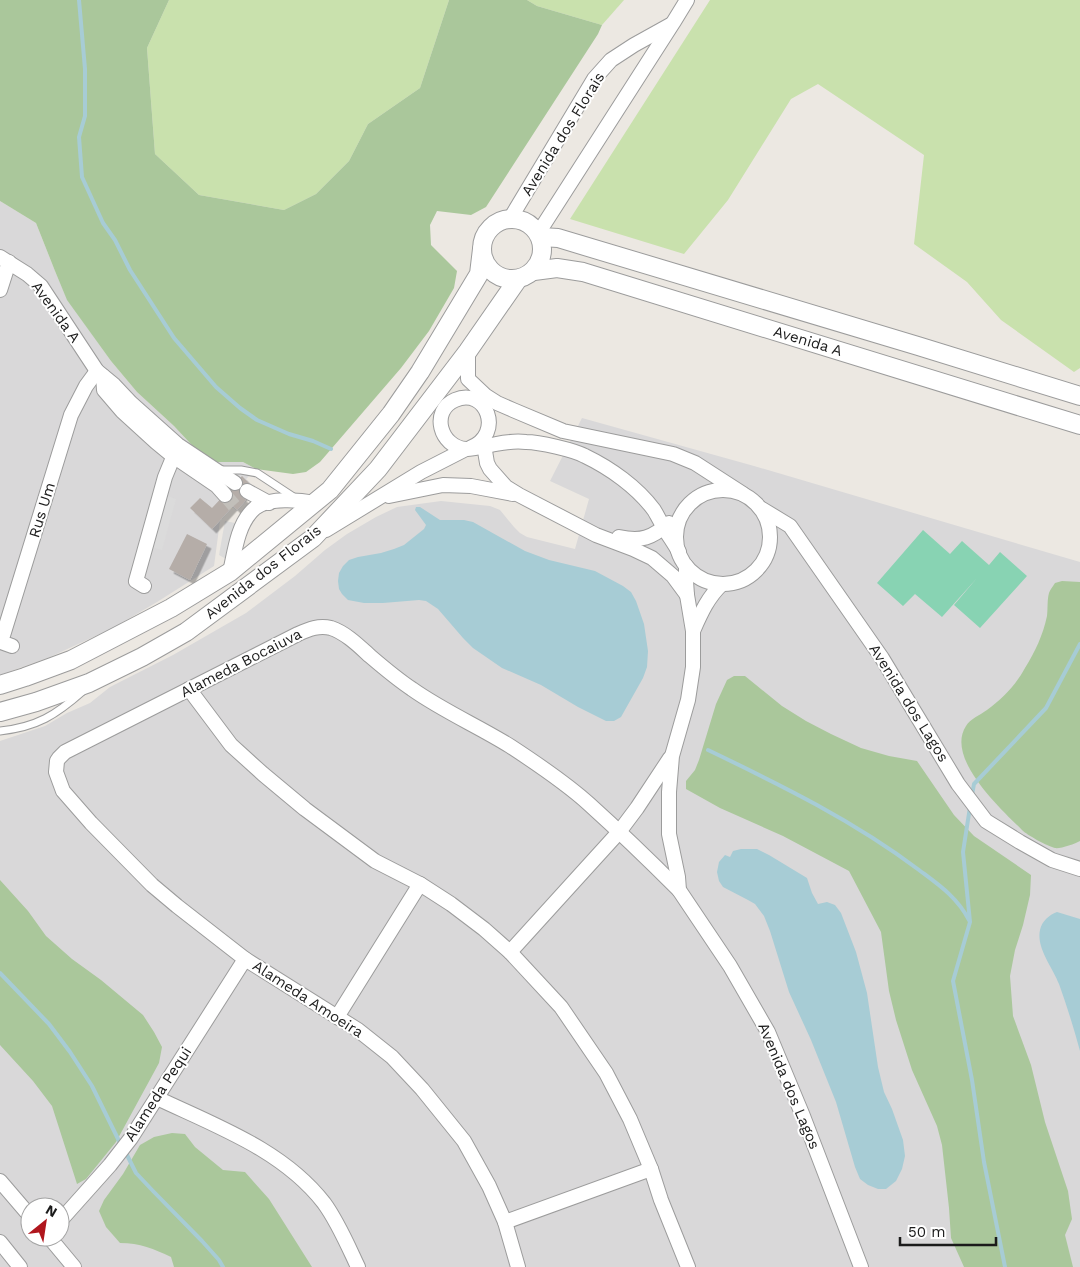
<svg xmlns="http://www.w3.org/2000/svg" width="1080" height="1267" viewBox="0 0 1080 1267" font-family="'Work Sans',sans-serif">
  <style>
    .residential { fill: #d9d8d9; fill-rule: evenodd }
    .grass { fill: #c9e1ad }
    .forest { fill: #aac79b }
    .pitch { fill: #88d3b3 }
    .parking { fill: #dbdbdb }
    .water { fill: #a7ccd5 }
    .lines { fill: none; stroke-linecap: round; stroke-linejoin: round }
    .stream { stroke: #a7ccd5; stroke-width: 4 }
    .building { fill: #b5ada8; filter: url(#shadow) }
    .minor-tunnel { stroke: #c2bfba; stroke-width: 14; stroke-dasharray: 14 7; stroke-linecap: butt }
    .service-casing { stroke: #9c9c9c; stroke-width: 9 }
    .minor-casing { stroke: #9c9c9c; stroke-width: 16 }
    .tertiary-casing { stroke: #9c9c9c; stroke-width: 20 }
    .service { stroke: #fff; stroke-width: 7 }
    .minor { stroke: #fff; stroke-width: 14 }
    .tertiary { stroke: #fff; stroke-width: 18 }
    .labels { text-anchor: middle; stroke-width: 4; stroke-linejoin: round; paint-order: stroke }
    .street-label { font-size: 15px; fill: #1b1b1b; stroke: #fff }
  </style>
  <defs>
    <filter id="shadow"><feDropShadow dx="4.5" dy="4.5" stdDeviation="0" flood-color="#0004"/></filter>
  </defs>
  <rect width="100%" height="100%" fill="#ece8e2"/>
  <g class="residential">
    <path d="M0,201l36,22 19,48 12,28 44,62 26,31 37,34 29,31 27,5h13l13,7 -10,10 7,7 -10,10 4,4 -10,11 -4,-4 -13,14 -6,45 -57,36 -44,26 -63,29 -50,18z"/>
    <path d="M582,418l172,48 326,96v705h-1080v-526l45,-15 22,-13 23,-10 20,-16 63,-32 73,-42 49,-37 30,-26 22,-16 29,-17 21,-10 44,-6 49,5 10,4 14,17 6,6 7,4 48,12 14,-50 -39,-18zM30,1207h30v30h-30z"/>
  </g>
  <g class="grass">
    <path d="M169,0h280l-29,88 -52,36 -19,37 -33,33 -32,16 -85,-15 -44,-41 -8,-106z"/>
    <path d="M527,0h97l-22,25 -65,-19z"/>
    <path d="M710,0h370v368l-6,4 -73,-52 -34,-38 -53,-38 10,-89 -106,-71 -27,15 -63,101 -44,54 -114,-35z"/>
  </g>
  <g class="forest">
    <path d="M0,0h169l-22,48 8,106 44,41 85,15 32,-16 33,-33 19,-37 52,-36 29,-88h78l10,6 65,19 -4,9 -112,173 -15,8 -34,-4 -7,14 1,20 26,26 -3,17 -25,43 -28,37 -81,94 -14,10 -13,2 -37,-5 -13,-7h-27l-13,-5 -29,-31 -37,-34 -26,-31 -44,-61 -12,-29 -19,-48 -36,-22z"/>
    <path d="M1062,581l18,1v259c-5,3 -20,8 -25,7 -8,-2 -28,-13 -33,-18 -21,-21 -77,-72 -56,-104 4,-7 14,-11 21,-16 15,-11 29,-25 38,-42 10,-16 18,-33 22,-52 1,-8 0,-16 2,-23 1,-3 4,-7 6,-10z"/>
    <path d="M734,676h11l37,30 24,15 25,13 30,14 28,8 28,5 37,54 20,21 57,39 -1,20 -7,30 -8,25 -5,26 3,40 18,49 14,57 23,69 4,28 -7,16 8,32h-109l-13,-29 -2,-30 -7,-63 -5,-19 -25,-56 -16,-50 -7,-29 -8,-59 -32,-61 -66,-35 -63,-28 -34,-19v-8l9,-11 4,-10 17,-56 11,-24z"/>
    <path d="M0,880l28,31 18,25 26,23 29,21 42,35 11,17 8,15 -3,16 -43,79 -30,37 -9,5 -25,-78 -19,-25 -33,-36z"/>
    <path d="M172,1133l13,1 10,13 28,23 22,2 24,27 43,68h-138l-3,-10c-17,-8 -31,-14 -51,-14l-14,-16 -7,-16 5,-11 19,-26 17,-29 14,-8z"/>
  </g>
  <path class="pitch" d="M923,530l27,24 12,-13 27,24 11,-13 27,24 -47,52 -26,-23 23,-27 -35,39 -27,-23 -12,12 -26,-23z"/>
  <g class="parking">
    <path d="M163,494l13,5 -14,51 -14,-4z"/>
    <path d="M225,521l10,2 -7,37 -9,-5z"/>
  </g>
  <g class="water">
    <path d="M416,507h4l20,13h24l9,2 52,29 24,9 46,11 28,15 8,6 5,9 8,23 4,27 -1,16 -4,11 -22,39 -7,4h-8l-28,-14 -37,-22 -39,-17 -29,-20 -10,-10 -25,-29 -12,-8 -7,-1 -36,3h-19l-16,-3 -6,-6 -3,-5 -1,-8 1,-8 4,-7 6,-6 9,-3 23,-4 13,-4 10,-4 20,-16 2,-4 -11,-15z"/>
    <path d="M741,849h16l12,6 38,23 5,15 6,11 9,-2 8,3 6,8 15,39 11,41 11,74 6,25 8,17 11,31 2,16 -3,13 -6,12 -10,8h-8l-10,-4 -8,-6 -5,-12 -19,-65 -25,-62 -22,-48 -19,-61 -6,-15 -9,-12 -7,-4 -25,-13 -4,-6 -2,-9 2,-10 6,-7 5,2 3,-6z"/>
    <path d="M1057,912l23,7v132c-6,-22 -13,-45 -21,-67 -6,-16 -23,-36 -19,-54 2,-9 9,-15 17,-18z"/>
  </g>
  <g class="lines">
    <g class="stream">
      <path d="M79,0l6,69v47l-6,21 3,40 21,46 12,17 15,30 44,68 42,49 24,21 17,12 32,14 24,7 18,8"/>
      <path d="M708,750c73,35 146,71 211,120 20,15 38,27 50,50"/>
      <path d="M972,795l2,-11 72,-76 34,-64"/>
      <path d="M970,807l-7,45 7,70 -17,59 19,99 12,82 21,105"/>
      <path d="M0,973l49,51 21,28 22,34 29,59"/>
      <path d="M125,1151l11,22 17,18 49,50 17,19 4,7"/>
    </g>
  </g>
  <g class="building">
    <path d="M242,476l10,10 -10,11 4,3 -9,10 -4,-4 -21,23 -22,-21 10,-10 12,10z"/>
    <path d="M187,534l20,10 -17,36 -21,-11z"/>
  </g>
  <g class="lines">
    <path class="minor-tunnel" d="M225,495l13,15"/>
    <g class="service-casing">
      <g id="service">
        <path d="M219,470h22l16,3 38,25"/>
        <path d="M0,731c37,-4 56,-16 83,-40"/>
      </g>
    </g>
    <g class="minor-casing">
      <g id="minor">
        <path d="M510,219l84,-140 17,-19 23,-15 36,-20"/>
        <path d="M539,232l134,-209 14,-23"/>
        <path d="M0,257l27,17 14,12 56,85 17,14 17,18 47,42 57,38"/>
        <path d="M0,290l9,-28"/>
        <path d="M468,351v28l18,17 11,7 16,7 50,21 110,23 22,9 48,31"/>
        <path d="M103,376l1,14 18,21 34,31 17,14 44,30 8,9"/>
        <path d="M483,439l4,24 3,6 16,18 13,8 77,40 37,14 19,9 21,18 14,19"/>
        <path d="M470,448c35,-14 16,-62 -15,-48 -25,11 -15,47 11,49 9,0 20,-3 30,-5 10,-2 20,-3 30,-2 13,0 48,8 59,14 25,12 52,31 69,54 3,5 6,11 9,16 5,9 11,17 16,26"/>
        <circle cx="723" cy="537" r="47"/>
        <path d="M247,491l22,12"/>
        <path d="M389,496l54,-11 28,1 42,8"/>
        <path d="M762,509l28,17 92,132 76,126 28,37 34,21 32,18 28,9"/>
        <path d="M326,530l95,-58 45,-23"/>
        <path d="M619,537c22,5 33,1 50,-14"/>
        <path d="M686,566v15l1,14 6,36v36l-5,33 -16,56 -3,36v42l9,43 1,13 51,76 38,66 35,84 58,151"/>
        <path d="M230,572c3,-13 5,-26 9,-38 3,-9 9,-20 16,-26 14,-11 45,-8 61,-5"/>
        <path d="M144,586l-8,-5 29,-104 12,-29"/>
        <path d="M693,631c8,-18 15,-34 29,-47"/>
        <path d="M12,646l-11,-4 70,-227 15,-29 11,-15"/>
        <path d="M189,689l42,56 32,29 42,35 70,52 45,23 31,20 33,25 26,23 51,55 45,66 24,46 21,50 10,31 27,67"/>
        <path d="M510,952l109,-120 18,-24 33,-50"/>
        <path d="M337,1017l83,-133"/>
        <path d="M157,1098c59,28 126,52 167,105 14,19 24,43 34,64"/>
        <path d="M0,1181l30,35"/>
        <path d="M60,1221l50,-56 21,-27 114,-179"/>
        <path d="M505,1222l146,-53"/>
        <path d="M49,1237l25,30"/>
        <path d="M0,1242l20,25"/>
        <path d="M518,1267l-13,-45 -16,-36 -25,-45 -42,-52 -30,-32 -34,-27 -113,-71 -68,-53 -25,-21 -61,-62 -28,-32 -7,-19 1,-11 2,-3 6,-6 233,-118c11,-5 21,-9 33,-6 15,5 28,18 39,28 14,12 27,23 42,33 31,22 66,37 98,57 26,17 57,38 79,58 31,28 61,57 90,86"/>
      </g>
    </g>
    <g class="tertiary-casing">
      <g id="tertiary">
        <circle cx="512" cy="249" r="30"/>
        <path d="M541,237l17,1 360,108 162,50"/>
        <path d="M534,271l23,-3 26,4 497,153"/>
        <path d="M0,685l25,-8 46,-17 100,-52 59,-36 100,-82 61,-76 29,-42 59,-98 3,-25"/>
        <path d="M0,712l36,-10 53,-19 53,-26 44,-25 127,-94 65,-69 90,-118 50,-72"/>
      </g>
    </g>
    <use href="#service" class="service"/>
    <use href="#minor" class="minor"/>
    <use href="#tertiary" class="tertiary"/>
  </g>
  <g class="labels">
    <g class="street-label">
      <text transform="translate(563 134) rotate(-58)" y="5">Avenida dos Florais</text>
      <text transform="translate(56 312) rotate(54)" y="5">Avenida A</text>
      <text transform="translate(808 341) rotate(17)" y="5">Avenida A</text>
      <text transform="translate(42 510) rotate(-73)" y="5">Rus Um</text>
      <text transform="translate(263 572) rotate(-38)" y="5">Avenida dos Florais</text>
      <text transform="translate(241 663) rotate(-27)" y="5">Alameda Bocaiuva</text>
      <text transform="translate(909 703) rotate(58)" y="5">Avenida dos Lagos</text>
      <text transform="translate(308 999) rotate(33)" y="5">Alameda Amoeira</text>
      <text transform="translate(789 1086) rotate(67)" y="5">Avenida dos Lagos</text>
      <text transform="translate(158 1094) rotate(-57)" y="5">Alameda Pequi</text>
    </g>
  </g>
  <g transform="translate(45 1222) rotate(30)"><circle r="24" fill="#ffffff" stroke="#a4a4a4"/>
  <path d="M0-4L9 19L0 12L-9 19Z" fill="#b0161d"/>
  <text y="-8" font-size="14" font-weight="bold" text-anchor="middle" fill="#1b1b1b">N</text>
  </g>
  <path d="M900 1237v8h96v-8" fill="none" stroke="#1b1b1b" stroke-width="2.5"/>
  <text x="908" y="1237" font-size="15" fill="#1b1b1b" stroke="#ffffff" stroke-width="4" paint-order="stroke">50 m</text>
</svg>
